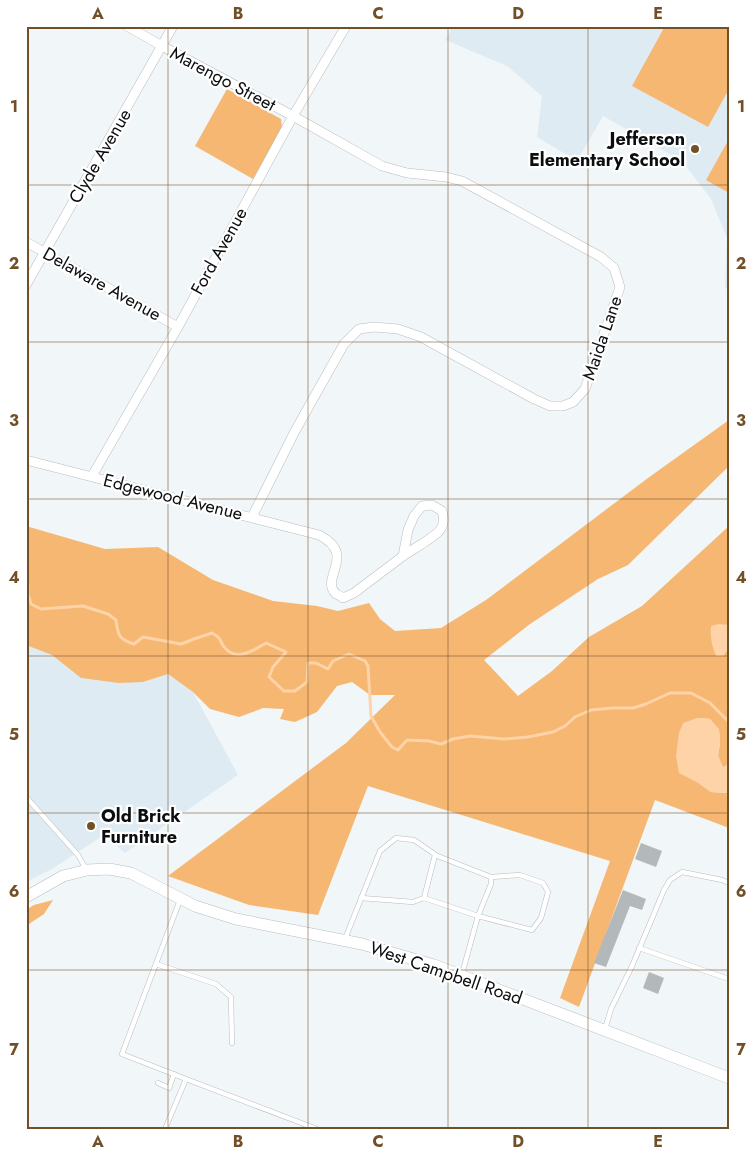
<svg xmlns="http://www.w3.org/2000/svg" width="755" height="1155" viewBox="0 0 755 1155" font-family="Jost,sans-serif">
  <style>
    .built { fill: #dfebf3 }
    .green { fill: #f5b772 }
    .water { fill: #fdd3a7 }
    .lines { fill: none; stroke-linecap: round; stroke-linejoin: round }
    .stream { stroke: #fdd3a7; stroke-width: 3 }
    .building { fill: #b3b8ba }
    .service-casing { stroke: #b8bdc0; stroke-width: 5.5 }
    .minor-casing { stroke: #b8bdc0; stroke-width: 10 }
    .tertiary-casing { stroke: #b8bdc0; stroke-width: 12 }
    .service { stroke: #fff; stroke-width: 4.5 }
    .minor { stroke: #fff; stroke-width: 9 }
    .tertiary { stroke: #fff; stroke-width: 11 }
    .grid { fill: none; stroke: #714f27; stroke-width: 1; stroke-opacity: 0.55 }
    .poi-dot { fill: #714f27; stroke: #fff; stroke-width: 2 }
    .labels { text-anchor: middle; stroke-width: 4.5; stroke-linejoin: round; paint-order: stroke }
    .street-label { font-size: 18px; fill: #0b0d0e; stroke: #fff }
    .poi-label { font-size: 18px; font-weight: bold; fill: #0b0d0e; stroke: #fff; text-anchor: end }
    .neatline { fill: none; stroke: #714f27; stroke-width: 2 }
    .grid-label { font-size: 16px; text-anchor: middle; font-weight: bold; fill: #714f27 }
  </style>
  <rect width="100%" height="100%" fill="#f1f6f9"/>
  <g class="built">
    <path d="M453,26h276v264l-4,-2 2,-50 -16,-39 -29,-38 -79,-45 -26,45 -40,-24 5,-41 -35,-30 -62,-26z"/>
    <path d="M26,645l26,10 29,23 62,4 25,-8 25,18 45,83 -113,78 -21,-18 -52,34 -26,13z"/>
  </g>
  <g class="green">
    <path d="M665,26h64v63l-21,38 -76,-41z"/>
    <path d="M227,89l54,30 1,9 -29,51 -58,-33z"/>
    <path d="M729,139v54l-23,-13z"/>
    <path d="M729,420v46l-101,99 -30,14 -68,45 -46,36 34,36 34,-25 37,-34 53,-31 87,-80v99l-1,-1 -5,32 6,-9v117l-6,4 -5,-12 2,-13 -1,-13 -9,-11 -13,-1 3,66 11,8 18,1v35l-74,-28 -76,207 -19,-9 50,-137 -242,-75 -50,129 -69,-10 -81,-29 178,-133 49,-48h-25l-18,-13 -15,4 -20,26 -22,10 -15,-3 4,-10 -21,-1 -24,9 -29,-8 -17,-17 -25,-18 -25,8 -24,1 -38,-5 -29,-23 -26,-10v-119l79,23 53,-2 55,33 60,21 44,5 21,5 31,-8 11,16 15,12 46,-3 45,-28 162,-122z"/>
    <path d="M53,900l-9,14 -18,12v-16l8,-5z"/>
  </g>
  <g class="water">
    <path d="M719,624l10,1v22l-6,9h-7c-4,-10 -6,-18 -5,-30z"/>
    <path d="M697,718l13,1 9,10 1,14 -2,13 5,11 6,-3v29l-18,-1 -11,-8 -21,-11 -3,-17 3,-23 4,-10z"/>
  </g>
  <g class="lines">
    <path class="stream" d="M26,582l2,4v8l3,10 10,5 42,-3 25,8 8,6c2,15 2,19 18,24l9,-7 38,7 13,-5 18,-6c12,7 6,7 13,15 12,14 29,2 41,-5l20,9 -13,15 -4,10 15,14h11l12,-9 1,-19h8l12,6 5,-8 16,-7 16,7 3,5 3,50 9,16 12,15 6,3 9,-10 22,1 12,3 12,-5 17,-3 34,3 24,-2 25,-5 12,-6 10,-9 16,-7 21,-2h21l13,-4 24,-11h21l19,10 19,19"/>
  </g>
  <g class="building">
    <path d="M641,843l21,8 -6,16 -21,-8z"/>
    <path d="M623,890l23,9 -4,11 -12,-4 -24,61 -12,-4z"/>
    <path d="M649,972l15,6 -6,16 -15,-6z"/>
  </g>
  <g class="lines">
    <g class="service-casing">
      <g id="service">
        <path d="M26,797l52,58 8,14"/>
        <path d="M361,898l52,4 11,-4 54,18 54,14 9,-12 7,-26 -5,-9 -23,-8 -29,2"/>
        <path d="M424,898l11,-43 56,22v7l-13,32 -16,58"/>
        <path d="M180,900l-58,154 64,25 131,50"/>
        <path d="M345,939l35,-88 16,-13 18,2 22,15"/>
        <path d="M639,948l90,31"/>
        <path d="M156,964l60,20 15,13 1,46"/>
        <path d="M605,1029l6,-20 21,-43 32,-76 6,-10 12,-8 40,8 7,3"/>
        <path d="M158,1083l11,5 5,-14"/>
        <path d="M165,1129l21,-50"/>
      </g>
    </g>
    <g class="minor-casing">
      <g id="minor">
        <path d="M127,26l35,20 131,70 89,50 25,7 39,4 16,4 139,76 13,11 6,19 -35,102 -12,13 -10,4h-13l-16,-7 -113,-62 -23,-8 -24,-2 -15,2 -15,15 -49,87 -43,86"/>
        <path d="M26,242l152,85"/>
        <path d="M26,285l147,-259"/>
        <path d="M26,460l293,75c39,20 0,43 17,59 2,1 5,2 7,4l11,-5 49,-37"/>
        <path d="M92,476l86,-149 115,-211 53,-90"/>
        <path d="M432,505l10,6c2,6 2,14 -2,19 -6,8 -29,20 -37,26l5,-26 6,-14 8,-10z"/>
      </g>
    </g>
    <g class="tertiary-casing">
      <path id="tertiary" d="M26,897l37,-21 24,-6 22,-1 22,4 64,33 41,13 126,25 72,21 295,113"/>
    </g>
    <use href="#service" class="service"/>
    <use href="#minor" class="minor"/>
    <use href="#tertiary" class="tertiary"/>
  </g>
  <path class="grid" d="M168,26v1103M308,26v1103M448,26v1103M588,26v1103M26,185h703M26,342h703M26,499h703M26,656h703M26,813h703M26,970h703"/>
  <g class="poi-dot">
    <circle cx="695" cy="149" r="5"/>
    <circle cx="91" cy="826" r="5"/>
  </g>
  <g class="labels">
    <g class="street-label">
      <text transform="translate(223 79) rotate(28)" y="6">Marengo Street</text>
      <text transform="translate(100 156) rotate(-60)" y="6">Clyde Avenue</text>
      <text transform="translate(219 251) rotate(-61)" y="6">Ford Avenue</text>
      <text transform="translate(102 284) rotate(29)" y="6">Delaware Avenue</text>
      <text transform="translate(602 338) rotate(-71)" y="6">Maida Lane</text>
      <text transform="translate(173 497) rotate(14)" y="6">Edgewood Avenue</text>
      <text transform="translate(446 973) rotate(19)" y="6">West Campbell Road</text>
    </g>
    <g class="poi-label">
      <text x="685" y="145">Jefferson<tspan x="685" dy="21">Elementary School</tspan></text>
      <text x="101" y="822" text-anchor="start">Old Brick<tspan x="101" dy="21">Furniture</tspan></text>
    </g>
  </g>
  <rect width="755" height="1155" fill="none" stroke="#ffffff" stroke-width="55"/>
  <rect x="28" y="28" width="700" height="1100" class="neatline"/>
  <g class="grid-label">
    <text x="98" y="19">A</text>
    <text x="238" y="19">B</text>
    <text x="378" y="19">C</text>
    <text x="518" y="19">D</text>
    <text x="658" y="19">E</text>
    <text x="14" y="112">1</text>
    <text x="741" y="112">1</text>
    <text x="14" y="269">2</text>
    <text x="741" y="269">2</text>
    <text x="14" y="426">3</text>
    <text x="741" y="426">3</text>
    <text x="14" y="583">4</text>
    <text x="741" y="583">4</text>
    <text x="14" y="740">5</text>
    <text x="741" y="740">5</text>
    <text x="14" y="897">6</text>
    <text x="741" y="897">6</text>
    <text x="14" y="1055">7</text>
    <text x="741" y="1055">7</text>
    <text x="98" y="1147">A</text>
    <text x="238" y="1147">B</text>
    <text x="378" y="1147">C</text>
    <text x="518" y="1147">D</text>
    <text x="658" y="1147">E</text>
  </g>
</svg>
